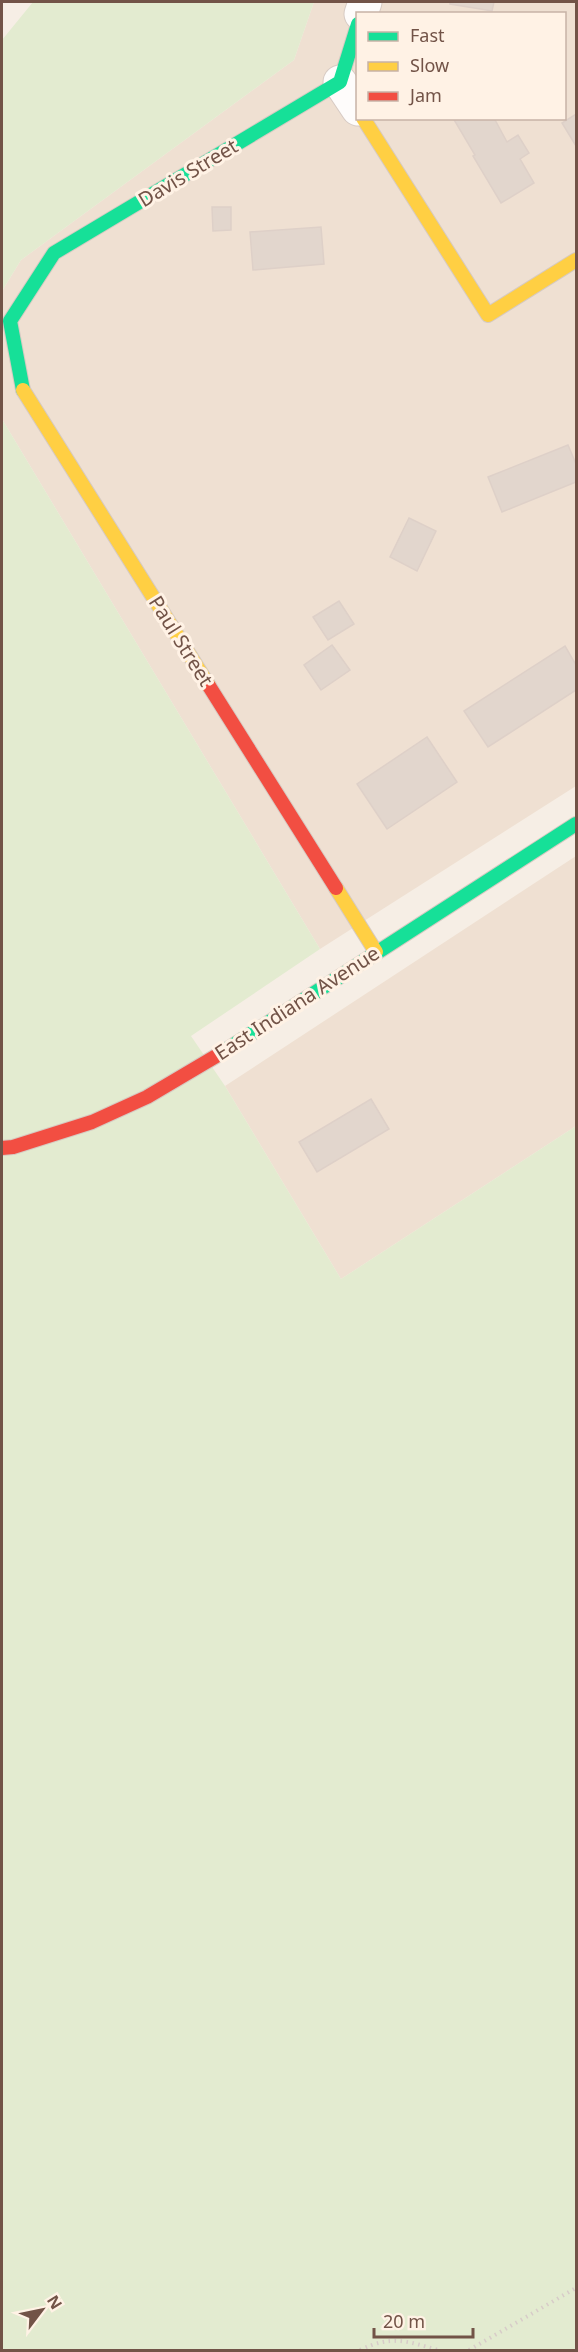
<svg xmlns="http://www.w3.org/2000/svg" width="578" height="2352" viewBox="0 0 578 2352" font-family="'Noto Sans',sans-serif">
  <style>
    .residential { fill: #efe0d2; fill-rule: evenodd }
    .green { fill: #e3ebd0 }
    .building { fill: #e2d6cd; stroke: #ded0c8; stroke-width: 1.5 }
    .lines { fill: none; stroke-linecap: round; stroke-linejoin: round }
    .street-casing { stroke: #d7cbc4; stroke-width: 35 }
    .fast-casing { stroke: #d6cac2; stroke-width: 16 }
    .slow-casing { stroke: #d6cac2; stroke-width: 16 }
    .jam-casing { stroke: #d6cac2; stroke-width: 16 }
    .path { stroke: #d7ccc8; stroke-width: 4; stroke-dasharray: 1.5 4.5; stroke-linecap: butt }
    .street { stroke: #fefcfb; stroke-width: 33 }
    .fast { stroke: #16e098; stroke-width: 14 }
    .slow { stroke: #ffcf43; stroke-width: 14 }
    .jam { stroke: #f24e42; stroke-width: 14 }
    .labels { text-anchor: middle; stroke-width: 6; stroke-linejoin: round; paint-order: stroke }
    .street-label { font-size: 20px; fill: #725347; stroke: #fff2e5 }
  </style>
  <rect width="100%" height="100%" fill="#f6eee5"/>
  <g class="residential">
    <path d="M314,2h262v784l-256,163 -318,-530v-128l19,-31 273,-200zM358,14h206v104h-206z"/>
    <path d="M576,856v270l-235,153 -116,-193z"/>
  </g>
  <g class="green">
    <path d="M33,2h281l-20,58 -273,200 -19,31v-251z"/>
    <path d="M2,419l318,530 -129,87 34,50 116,193 235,-153v1224h-574z"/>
  </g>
  <g class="building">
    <path d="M450,2h44l-2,9 -42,-7z"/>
    <path d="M576,114v32l-14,-23z"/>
    <path d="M453,118h41l13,24 11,-7 11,18 -9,6 14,24 -33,20 -28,-47 2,-1z"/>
    <path d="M212,207h19v23l-18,1z"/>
    <path d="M321,227l3,37 -71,6 -3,-38z"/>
    <path d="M568,445l8,19v18l-74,30 -14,-35z"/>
    <path d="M409,518l27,13 -19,40 -27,-14z"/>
    <path d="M339,601l15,23 -26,16 -15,-23z"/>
    <path d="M332,645l18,25 -29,20 -17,-25z"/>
    <path d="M565,646l11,19v25l-88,57 -24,-36z"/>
    <path d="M427,737l30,45 -70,47 -30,-45z"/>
    <path d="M371,1099l18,30 -72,43 -18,-30z"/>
  </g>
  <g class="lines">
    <g class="street-casing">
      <g id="street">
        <path d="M361,14l4,-12"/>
        <path d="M340,82l18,27"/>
      </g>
    </g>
    <g class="fast-casing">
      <g id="fast">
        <path d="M23,390l-13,-69 44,-68 286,-171 18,-58"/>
        <path d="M223,1052l353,-228"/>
      </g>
    </g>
    <g class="slow-casing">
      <g id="slow">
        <path d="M363,118l125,197 88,-55"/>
        <path d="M23,390l186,296"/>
        <path d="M336,888l40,64"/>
      </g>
    </g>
    <g class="jam-casing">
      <g id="jam">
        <path d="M209,686l127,202"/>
        <path d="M2,1148l11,-1 79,-25 55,-25 76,-45"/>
      </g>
    </g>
    <g class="path">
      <path d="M360,2350c31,-15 47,-9 78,0"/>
      <path d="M469,2350l107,-62"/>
    </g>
    <use href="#street" class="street"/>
    <use href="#fast" class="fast"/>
    <use href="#slow" class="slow"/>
    <use href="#jam" class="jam"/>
  </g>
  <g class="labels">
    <g class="street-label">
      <text transform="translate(188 173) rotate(-31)" y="7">Davis Street</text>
      <text transform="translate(181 641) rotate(58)" y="7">Paul Street</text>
      <text transform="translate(297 1003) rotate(-33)" y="7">East Indiana Avenue</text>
    </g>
  </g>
  <rect width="578" height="2352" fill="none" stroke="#725347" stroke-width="6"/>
  <rect x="356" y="12" width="210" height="108" fill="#fff2e5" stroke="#c7b2a6" stroke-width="1.5"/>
  <rect x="368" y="32" width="30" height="9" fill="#16e098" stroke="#c7b2a6" stroke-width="1.5"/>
  <text x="410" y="42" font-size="18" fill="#725347">Fast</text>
  <rect x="368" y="62" width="30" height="9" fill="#ffcf43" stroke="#c7b2a6" stroke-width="1.5"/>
  <text x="410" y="72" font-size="18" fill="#725347">Slow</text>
  <rect x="368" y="92" width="30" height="9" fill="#f24e42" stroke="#c7b2a6" stroke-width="1.5"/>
  <text x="410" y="102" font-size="18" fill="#725347">Jam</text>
  <g transform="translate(42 2310) rotate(58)" stroke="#fff2e5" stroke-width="4.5" paint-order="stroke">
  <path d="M0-4.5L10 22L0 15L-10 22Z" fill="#725347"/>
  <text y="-9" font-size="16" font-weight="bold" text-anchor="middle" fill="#725347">N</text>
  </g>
  <path d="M374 2328v9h99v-9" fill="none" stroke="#725347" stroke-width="3"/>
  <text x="383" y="2328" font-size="18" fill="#725347" stroke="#fff2e5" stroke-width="4.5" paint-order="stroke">20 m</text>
</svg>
